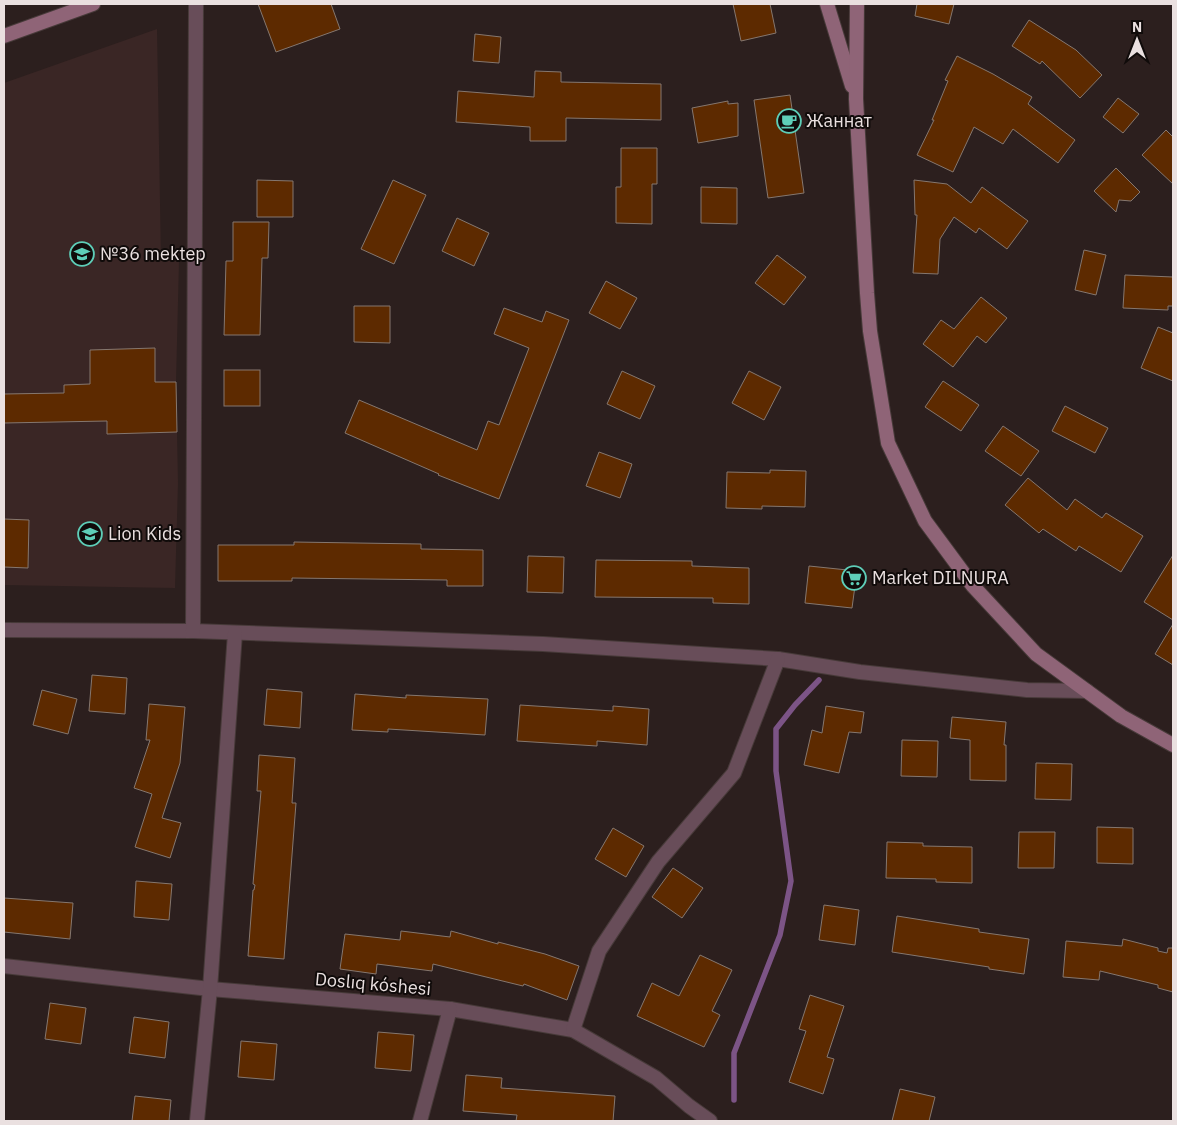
<svg xmlns="http://www.w3.org/2000/svg" width="1177" height="1125" viewBox="0 0 1177 1125" font-family="'IBM Plex Sans',sans-serif">
  <style>
    .built { fill: #3a2625 }
    .lines { fill: none; stroke-linecap: round; stroke-linejoin: round }
    .stream { stroke: #7c5486; stroke-width: 5.5 }
    .building { fill: #5d2a00; stroke: #85776f }
    .minor-casing { stroke: #473a39; stroke-width: 16 }
    .secondary-casing { stroke: #473a39; stroke-width: 16 }
    .minor { stroke: #684d59; stroke-width: 14 }
    .secondary { stroke: #8f6477; stroke-width: 14 }
    .labels { text-anchor: middle; stroke-width: 4; stroke-linejoin: round; paint-order: stroke }
    .poi-label { font-size: 18px; fill: #eae0e0; stroke: #100b0a; text-anchor: start }
    .street-label { font-size: 18px; fill: #eae0e0; stroke: #100b0a }
  </style>
  <rect width="100%" height="100%" fill="#2c1f1e"/>
  <path class="built" d="M157,29l4,232h18l-3,121 2,101 -3,105 -171,-3v-502z"/>
  <g class="lines">
    <path class="stream" d="M734,1100v-47l46,-118 11,-54 -15,-110v-42l19,-24 24,-25"/>
  </g>
  <g class="building">
    <path d="M258,4h73l9,25 -64,23z"/>
    <path d="M733,4h37l6,29 -35,8z"/>
    <path d="M917,4h37l-5,20 -34,-8z"/>
    <path d="M1029,20l47,30 26,25 -22,23 -38,-37 -2,3 -28,-18z"/>
    <path d="M475,34l26,3 -2,26 -26,-2z"/>
    <path d="M957,56l36,18 39,23 -4,7 47,36 -17,23 -45,-34 -10,15 -29,-17 -21,45 -36,-17 17,-35h-2l16,-39 -3,-1z"/>
    <path d="M535,71l26,1v10l100,2v36l-95,-2v23h-36v-14l-74,-5 2,-31 76,6z"/>
    <path d="M790,95l14,98 -36,5 -14,-98z"/>
    <path d="M1118,98l21,16 -16,19 -20,-16z"/>
    <path d="M728,101v3l10,-1v33l-40,7 -6,-35z"/>
    <path d="M1166,130l7,7v47l-31,-29z"/>
    <path d="M621,148h36v36h-5v40l-36,-1v-36h5z"/>
    <path d="M1116,168l24,24 -9,9 -12,-1 -3,12 -22,-21z"/>
    <path d="M257,180l36,1v36h-36z"/>
    <path d="M393,180l33,15 -32,69 -33,-15z"/>
    <path d="M914,180l33,4 24,19 11,-16 46,34 -21,28 -28,-21 -3,5 -22,-16 -14,22 -2,35 -25,-1 4,-58h-2z"/>
    <path d="M701,187l36,1v36l-36,-1z"/>
    <path d="M457,218l32,15 -15,33 -32,-15z"/>
    <path d="M233,222h36l-1,36h-6l-2,77h-36l2,-74h7z"/>
    <path d="M1084,250l22,5 -10,40 -21,-5z"/>
    <path d="M777,255l29,22 -22,28 -29,-22z"/>
    <path d="M1125,275l48,2v29h-5v4l-45,-2z"/>
    <path d="M606,281l31,17 -17,31 -31,-16z"/>
    <path d="M981,297l26,21 -21,25 -9,-7 -24,31 -30,-23 18,-24 13,9z"/>
    <path d="M354,306h36v37l-36,-1z"/>
    <path d="M504,308l38,14 4,-11 23,9 -70,179 -61,-24 1,-1 -94,-41 14,-33 118,50 11,-29 11,4 30,-77 -35,-14z"/>
    <path d="M1158,327l15,6v48l-32,-13z"/>
    <path d="M155,348v34h21l1,50 -70,2v-13l-103,2v-29l60,-1v-8l26,-1v-34z"/>
    <rect x="224" y="370" width="36" height="36"/>
    <path d="M622,371l33,15 -15,33 -33,-15z"/>
    <path d="M749,371l32,16 -17,33 -32,-17z"/>
    <path d="M943,381l36,24 -18,26 -36,-24z"/>
    <path d="M1065,406l43,22 -13,25 -43,-22z"/>
    <path d="M1003,426l36,25 -18,25 -36,-25z"/>
    <path d="M599,452l33,12 -12,34 -34,-12z"/>
    <path d="M770,470l36,1 -1,36 -43,-1v3l-36,-1 1,-36 43,1z"/>
    <path d="M1028,478l39,32 8,-11 27,19 4,-5 37,23 -22,36 -42,-26 -3,5 -33,-22 -4,4 -34,-28z"/>
    <path d="M4,519l25,1 -1,48 -24,-1z"/>
    <path d="M294,542l127,2v5l62,1v36h-36v-6l-155,-2v3h-74v-36h76z"/>
    <path d="M1173,555v65l-29,-18z"/>
    <path d="M528,556l36,1 -1,36 -36,-1z"/>
    <path d="M596,560l96,1v5l57,2v36l-36,-1v-5l-118,-1z"/>
    <path d="M809,566l48,5 -5,37 -47,-5z"/>
    <path d="M1173,624v41l-18,-11z"/>
    <path d="M92,675l35,3 -2,36 -36,-3z"/>
    <path d="M267,689l35,3 -2,36 -36,-3z"/>
    <path d="M42,690l35,9 -9,35 -35,-9z"/>
    <path d="M355,694l51,4v-3l82,4 -3,36 -97,-6v3l-36,-2z"/>
    <path d="M149,704l36,3 -5,56 -18,55 19,5 -11,35 -35,-11 17,-53 -18,-6 16,-48h-4z"/>
    <path d="M520,705l93,6v-5l36,3 -2,36 -50,-4v5l-80,-5z"/>
    <path d="M826,706l38,6 -3,21 -12,-1 -10,41 -35,-8 8,-35 10,3z"/>
    <path d="M952,717l54,5 -2,23h2v36l-36,-1v-40l-20,-2z"/>
    <path d="M902,740l36,1 -1,36 -36,-1z"/>
    <path d="M259,755l36,3 -3,45h4l-12,156 -36,-3 5,-66h1l1,-5 -2,-1 8,-93h-4z"/>
    <path d="M1036,763l36,1 -1,36 -36,-1z"/>
    <path d="M1097,827l36,1v36l-36,-1z"/>
    <path d="M613,828l31,18 -18,31 -31,-18z"/>
    <path d="M1019,832h36l-1,36h-36z"/>
    <path d="M887,842l36,1v3l49,1v36l-36,-1v-3l-50,-1z"/>
    <path d="M673,868l30,20 -21,30 -30,-21z"/>
    <path d="M136,881l36,3 -3,36 -35,-3z"/>
    <path d="M4,898l69,5 -3,36 -66,-7z"/>
    <path d="M824,905l35,5 -4,35 -36,-5z"/>
    <path d="M897,916l82,13v3l50,7 -5,35 -35,-5v-2l-97,-15z"/>
    <path d="M401,931l49,6 1,-6 47,13v-2l47,12 34,12 -12,34 -43,-16 -1,2 -90,-22 -1,7 -55,-7 -1,10 -36,-5 5,-35 55,6z"/>
    <path d="M1123,939l35,9v3l9,2 1,-5h5v44l-15,-4v-3l-58,-14 -1,9 -36,-3 3,-36 56,5z"/>
    <path d="M700,955l32,15 -20,41 8,4 -16,32 -67,-31 15,-33 27,13z"/>
    <path d="M810,995l34,11 -17,51 7,2 -11,35 -34,-12 17,-51 -7,-2z"/>
    <path d="M50,1003l36,5 -5,36 -36,-5z"/>
    <path d="M134,1017l35,5 -4,36 -36,-5z"/>
    <path d="M378,1032l36,3 -3,36 -36,-3z"/>
    <path d="M241,1041l36,3 -3,36 -36,-3z"/>
    <path d="M466,1075l36,3 -1,10 114,8 -2,25h-97l1,-6 -54,-4z"/>
    <path d="M900,1089l35,8 -6,24h-37z"/>
    <path d="M135,1096l36,4 -2,21h-37z"/>
  </g>
  <g class="lines">
    <g class="minor-casing">
      <g id="minor">
        <path d="M4,630l189,1 350,13 235,15 82,13 167,18 60,1"/>
        <path d="M193,631l3,-627"/>
        <path d="M4,966l206,23 240,20 123,21 83,48 33,28 21,15"/>
        <path d="M573,1030l26,-79 59,-89 76,-89 44,-114"/>
        <path d="M197,1121l13,-132 25,-356"/>
        <path d="M420,1121l30,-112"/>
      </g>
    </g>
    <g class="secondary-casing">
      <g id="secondary">
        <path d="M827,4l25,82"/>
        <path d="M857,4l-1,95 11,194 3,38 18,112 37,78 48,65 63,68 85,62 52,29"/>
        <path d="M4,36l89,-32"/>
      </g>
    </g>
    <use href="#minor" class="minor"/>
    <use href="#secondary" class="secondary"/>
  </g>
  <defs>
    <g id="cafe-ring" transform="scale(1.25)"><circle r="9.5" fill="#100b0a" stroke="#5eceb8" stroke-width="1.5"/><path d="M-5.5-4.5H6V0H3Q3 3.5 0 3.5H-2.5Q-5.5 3.5-5.5 0ZM3-3.2v2h1.7v-2ZM-6 4.5H4V6H-6Z" fill="#5eceb8"/></g>
    <g id="school-ring" transform="scale(1.25)"><circle r="9.5" fill="#100b0a" stroke="#5eceb8" stroke-width="1.5"/><path d="M0-5L7-2L0 1L-7-2ZM-4 1L0 2.5L4 1V4Q0 6-4 4Z" fill="#5eceb8"/></g>
    <g id="supermarket-ring" transform="scale(1.25)"><circle r="9.5" fill="#100b0a" stroke="#5eceb8" stroke-width="1.5"/><path d="M-6-5.5h2.5l.6 2H6L4.5 2H-2.5L-4.4-4H-6ZM-1.5 3.2a1.3 1.3 0 1 0 .1 0ZM3 3.2a1.3 1.3 0 1 0 .1 0Z" fill="#5eceb8"/></g>
  </defs>
  <g fill-rule="evenodd">
    <use href="#cafe-ring" x="789" y="121"/>
    <use href="#school-ring" x="82" y="254"/>
    <use href="#school-ring" x="90" y="534"/>
    <use href="#supermarket-ring" x="854" y="578"/>
  </g>
  <g class="labels">
    <g class="poi-label">
      <text x="806" y="127">Жаннат</text>
      <text x="100" y="260">№36 mektep</text>
      <text x="108" y="540">Lion Kids</text>
      <text x="872" y="584">Market DILNURA</text>
    </g>
    <g class="street-label">
      <text transform="translate(373 984) rotate(5)" y="6">Doslıq kóshesi</text>
    </g>
  </g>
  <rect width="1177" height="1125" fill="none" stroke="#eae0e0" stroke-width="10"/>
  <g transform="translate(1137 40)" stroke="#100b0a" stroke-width="4" paint-order="stroke">
  <path d="M0-4L9 19L0 12L-9 19Z" fill="#eae0e0"/>
  <text y="-8" font-size="14" font-weight="bold" text-anchor="middle" fill="#eae0e0">N</text>
  </g>
</svg>
